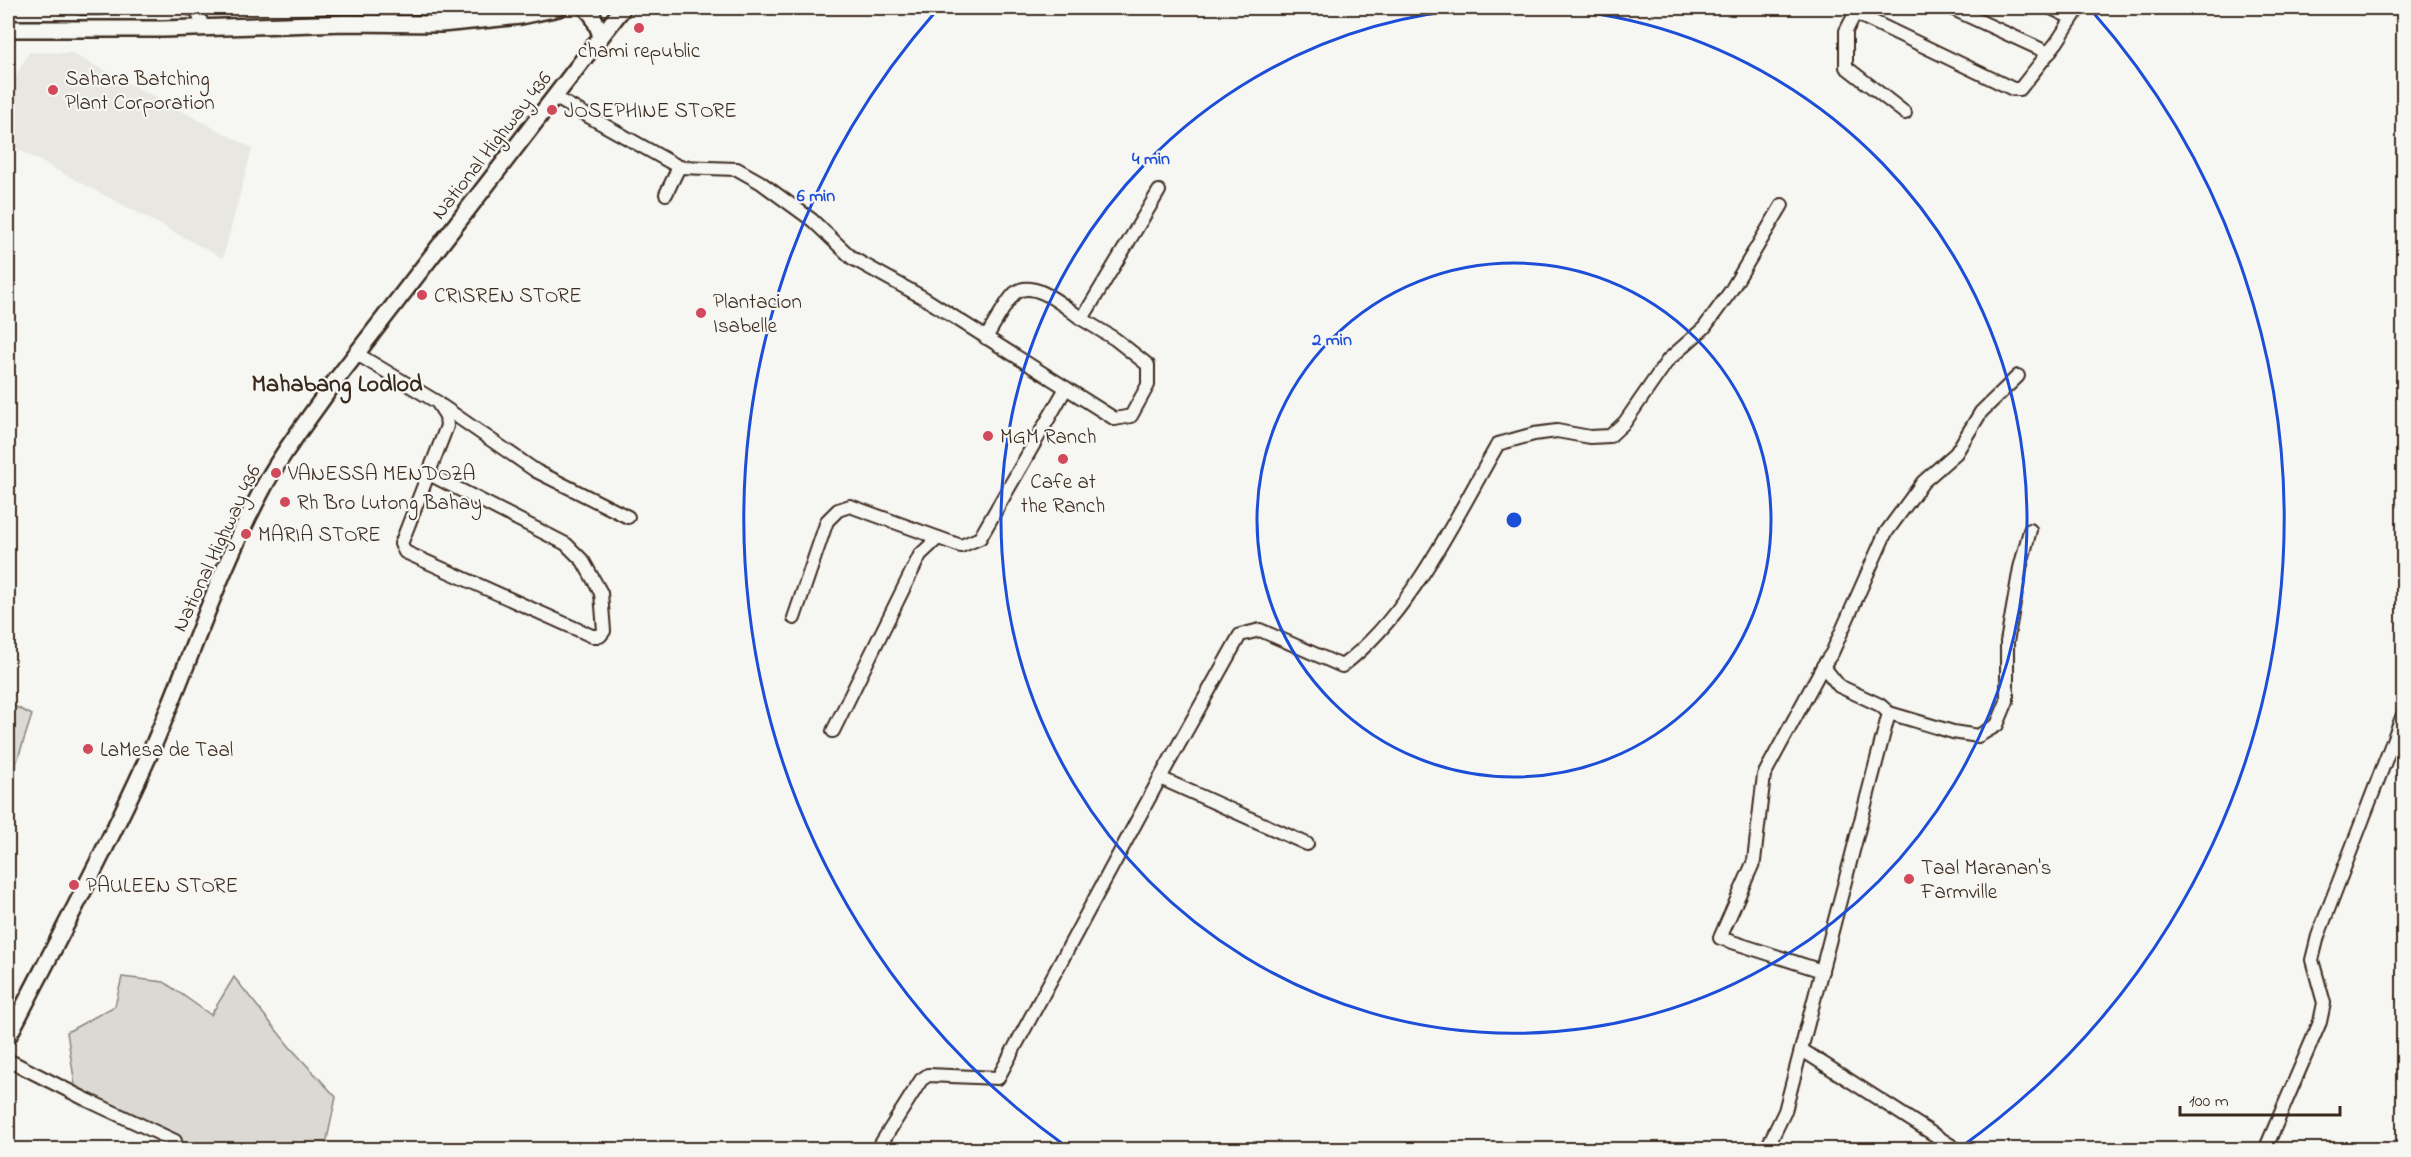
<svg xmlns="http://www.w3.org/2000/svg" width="2411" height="1157" viewBox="0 0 2411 1157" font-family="'Indie Flower',sans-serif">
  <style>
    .built { fill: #e8e7e2 }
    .green { fill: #dad9d3; stroke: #8a8278; stroke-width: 1.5 }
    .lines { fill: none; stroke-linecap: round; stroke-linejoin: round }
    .minor-casing { stroke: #3b2a1e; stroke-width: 16 }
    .major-casing { stroke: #3b2a1e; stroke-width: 20 }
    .minor { stroke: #f6f6f2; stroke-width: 12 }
    .major { stroke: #f6f6f2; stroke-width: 15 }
    .ring { fill: none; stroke: #1d4ed8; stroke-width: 3 }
    .poi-dot { fill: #d1495b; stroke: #f6f6f2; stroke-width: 2 }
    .labels { text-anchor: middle; stroke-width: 4.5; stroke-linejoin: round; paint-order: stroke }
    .poi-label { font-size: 21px; fill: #3b2a1e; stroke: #f6f6f2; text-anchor: start }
    .street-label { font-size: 21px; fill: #3b2a1e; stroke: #f6f6f2 }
    .quarter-label { font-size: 24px; font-weight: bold; fill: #3b2a1e; stroke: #f6f6f2 }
    .centre { fill: #1d4ed8; stroke: #f6f6f2; stroke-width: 3 }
    .ring-label { font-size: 18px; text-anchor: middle; font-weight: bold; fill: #1d4ed8; stroke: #f6f6f2; stroke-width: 4.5; stroke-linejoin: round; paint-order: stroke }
  </style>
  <rect width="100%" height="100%" fill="#f6f6f2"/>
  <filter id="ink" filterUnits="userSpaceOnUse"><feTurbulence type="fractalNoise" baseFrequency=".0167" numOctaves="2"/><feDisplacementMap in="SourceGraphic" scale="12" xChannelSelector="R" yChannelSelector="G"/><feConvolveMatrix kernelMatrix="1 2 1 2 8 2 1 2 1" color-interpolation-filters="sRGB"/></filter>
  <g filter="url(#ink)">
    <path class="built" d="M29,52l42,1 181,95 -29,110 -215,-114v-54z"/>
    <g class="green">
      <path d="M8,703l24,12 -24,74z"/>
      <path d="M122,977l42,5 47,33 23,-38 55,69 47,51 -11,52h-130l-18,-11 -101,-46 -9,-60 48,-26z"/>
    </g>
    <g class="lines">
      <g class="minor-casing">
        <g id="minor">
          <path d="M81,8h20"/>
          <path d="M187,8l10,2 6,17"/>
          <path d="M1858,8l-12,23v36l59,46"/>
          <path d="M1951,8l98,45"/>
          <path d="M2051,8l21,10"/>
          <path d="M1855,13l158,76h7l37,-47 22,-34"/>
          <path d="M554,97l125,70 58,2 23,13 52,38 40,38 72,40 191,121 16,-3 17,-31v-20l-33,-26 -33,-20 77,-128"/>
          <path d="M666,194l13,-27"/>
          <path d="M986,338c6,-10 21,-38 29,-45 19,-15 51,15 67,26"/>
          <path d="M357,354l80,48 9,14 1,10 -46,118 4,8 187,84h8l4,-5 -3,-38 -18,-32 -17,-17 -137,-70"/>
          <path d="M442,406l94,65 92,46"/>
          <path d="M794,618l33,-97 11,-11 12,-4 111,40 19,-8 86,-150"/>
          <path d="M1889,713l64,19 25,4 19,-11 10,-24v-59l13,-74 10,-38"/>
          <path d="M833,731l87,-176 18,-17"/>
          <path d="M1160,778l147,66"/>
          <path d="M1822,971l-102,-33 34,-77 10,-86 59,-109"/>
          <path d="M1802,1050l156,100"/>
          <path d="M8,1060l77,39 90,42"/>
          <path d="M877,1150l44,-70 7,-5 70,3 162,-300 80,-143 20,-5 82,36c69,-52 113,-148 156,-222l36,-10 23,-3 33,6 20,-1 15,-14 43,-62 36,-32 26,-36 52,-87"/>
          <path d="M1766,1150l19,-39 104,-398 -9,-8 -41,-19 -16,-20 9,-13 53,-119 38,-52 33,-29 25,-41 37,-36"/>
          <path d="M2265,1150l55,-128 4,-19 -12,-43 6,-24 86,-224"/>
        </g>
      </g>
      <g class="major-casing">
        <g id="major">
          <path d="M586,8l7,8 8,19"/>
          <path d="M8,29h155l183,-6 95,1 80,-8 38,-8"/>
          <path d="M8,1037c48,-94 99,-188 142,-284 38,-86 66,-176 110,-259 20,-39 48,-74 73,-110l290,-376"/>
        </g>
      </g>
      <use href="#minor" class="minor"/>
      <use href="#major" class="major"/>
    </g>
  </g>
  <g class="ring">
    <circle cx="1514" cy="520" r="257"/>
    <path d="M1541 8A513 513 0 1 1 1487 8"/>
    <path d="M1067 1147A770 770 0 0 1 937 10M2091 10A770 770 0 0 1 1961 1147"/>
  </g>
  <g class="poi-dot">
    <circle cx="639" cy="28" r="6"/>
    <circle cx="53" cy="90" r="6"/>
    <circle cx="552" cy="110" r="6"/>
    <circle cx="422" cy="295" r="6"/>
    <circle cx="701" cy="313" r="6"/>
    <circle cx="988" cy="436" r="6"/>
    <circle cx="1063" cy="459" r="6"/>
    <circle cx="276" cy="473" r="6"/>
    <circle cx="285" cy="502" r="6"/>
    <circle cx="246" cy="534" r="6"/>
    <circle cx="88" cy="749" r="6"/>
    <circle cx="1909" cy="879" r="6"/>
    <circle cx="74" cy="885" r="6"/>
  </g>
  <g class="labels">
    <g class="poi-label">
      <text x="639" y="57" text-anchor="middle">chami republic</text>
      <text x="65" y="85">Sahara Batching<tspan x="65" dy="24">Plant Corporation</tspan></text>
      <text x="564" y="117">JOSEPHINE STORE</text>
      <text x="434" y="302">CRISREN STORE</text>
      <text x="713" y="308">Plantacion<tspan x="713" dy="24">Isabelle</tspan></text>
      <text x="1000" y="443">MGM Ranch</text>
      <text x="288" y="480">VANESSA MENDOZA</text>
      <text x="1063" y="488" text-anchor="middle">Cafe at<tspan x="1063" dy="24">the Ranch</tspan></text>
      <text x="297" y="509">Rh Bro Lutong Bahay</text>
      <text x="258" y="541">MARIA STORE</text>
      <text x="100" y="756">LaMesa de Taal</text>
      <text x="1921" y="874">Taal Maranan's<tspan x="1921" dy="24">Farmville</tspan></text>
      <text x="86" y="892">PAULEEN STORE</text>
    </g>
    <g class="street-label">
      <text transform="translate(491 145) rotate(-52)" y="7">National Highway 436</text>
      <text transform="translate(216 548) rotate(-65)" y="7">National Highway 436</text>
    </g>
    <g class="quarter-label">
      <text x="337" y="391">Mahabang Lodlod</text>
    </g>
  </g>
  <circle cx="1514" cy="520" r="9" class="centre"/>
  <g class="ring-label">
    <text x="1151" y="164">4 min</text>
    <text x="816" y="201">6 min</text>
    <text x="1332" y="345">2 min</text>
  </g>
  <rect width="2411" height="1157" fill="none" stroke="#f6f6f2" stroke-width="30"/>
  <rect x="15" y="15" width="2381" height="1127" fill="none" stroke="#3b2a1e" stroke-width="2" filter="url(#ink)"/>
  <path d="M2180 1106v9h160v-9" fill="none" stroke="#3b2a1e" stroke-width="3"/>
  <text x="2189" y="1106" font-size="18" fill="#3b2a1e" stroke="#f6f6f2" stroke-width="4.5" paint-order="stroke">100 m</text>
</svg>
